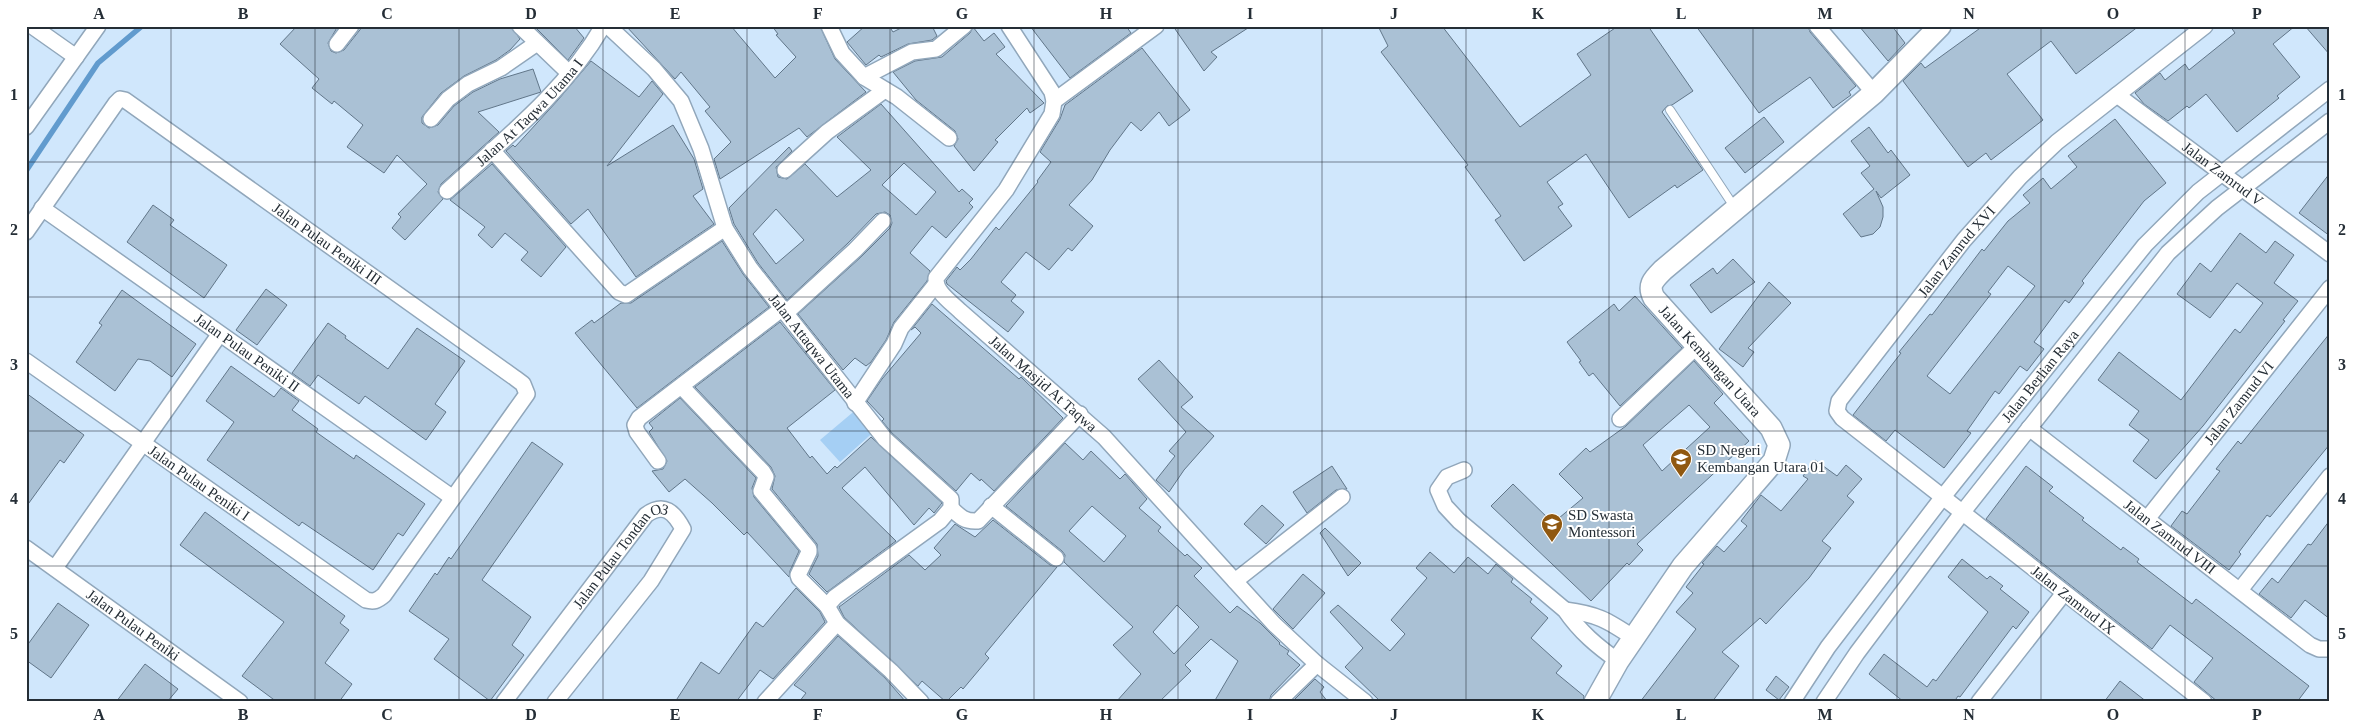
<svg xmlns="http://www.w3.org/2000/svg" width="2356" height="728" viewBox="0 0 2356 728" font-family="Georgia,serif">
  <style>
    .green { fill: #a5cff4 }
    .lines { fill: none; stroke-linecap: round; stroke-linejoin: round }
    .stream { stroke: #619bce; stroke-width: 5.5 }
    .building { fill: #aac1d5; stroke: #617689; fill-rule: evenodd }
    .lane-casing { stroke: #91a7bb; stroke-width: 10 }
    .street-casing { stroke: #91a7bb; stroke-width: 18 }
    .secondary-casing { stroke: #91a7bb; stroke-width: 24 }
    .lane { stroke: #fff; stroke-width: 8 }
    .street { stroke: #fff; stroke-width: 15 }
    .secondary { stroke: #fff; stroke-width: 21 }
    .grid { fill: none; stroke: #252e36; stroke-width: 1; stroke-opacity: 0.55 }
    .labels { text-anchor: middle; stroke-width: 4; stroke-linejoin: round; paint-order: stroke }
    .street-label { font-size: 15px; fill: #252e36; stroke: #fff }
    .poi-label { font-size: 15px; fill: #252e36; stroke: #fff; text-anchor: start }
    .neatline { fill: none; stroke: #252e36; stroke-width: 2 }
    .grid-label { font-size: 16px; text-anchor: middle; font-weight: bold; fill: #252e36 }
  </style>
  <rect width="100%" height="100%" fill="#d0e7fc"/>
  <path class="green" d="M858,408l19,21 -37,33 -20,-22z"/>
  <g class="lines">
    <path class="stream" d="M26,171l72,-108 44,-37"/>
  </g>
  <g class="building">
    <path d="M297,26h41l-10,17 3,8 5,2 8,-3 19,-24h148l9,13 -10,11 -14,10 -32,16 -23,17 -19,24v6l7,5 9,-3 16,-19 19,-14 27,-13 33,-10 8,23 -63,20 21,20 -58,52 -3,8 5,7 -38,41 -13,-12 9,-11 -3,-3 29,-30 -30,-29 -13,18 -37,-26 16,-22 -29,-24 -2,3 -20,-16 7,-9 -39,-35z"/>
    <path d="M534,26h40l10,12 -16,22z"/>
    <path d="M626,26h105l44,52 21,-21 -20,-22 2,-1 -6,-8h48l15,33 31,33 -59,45 -8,-9 -79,51 -6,-20 17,-17 -26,-31 5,-4 -29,-35 -6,7z"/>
    <path d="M865,26h24l4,6 12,-6h27l5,10 -5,4 -24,4 -27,13 -2,-2 -13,10 -19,-23z"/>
    <path d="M1030,26h96l5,7 -61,45z"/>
    <path d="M1173,26h78l-40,26 6,5 -13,14z"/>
    <path d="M1378,26h64l78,101 71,-52 -14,-21 41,-28h30l45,65 -21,14 -5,1 -5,6 41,58 -26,18 -2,-3 -46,33 -43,-64 -39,28 16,22 -5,3 14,19 -48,35 -29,-41 6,-4 -36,-49 3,-2 -87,-113 7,-6z"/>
    <path d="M1696,26h112l2,6 46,54 -7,6 2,3 -18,13 -23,-31 -51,36z"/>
    <path d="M1859,26h33l13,17 -17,18z"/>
    <path d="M1983,26h156l-63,48 -25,-33 -44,33 36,46 -52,40 -5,-7 -18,14 -65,-86 18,-18 4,5z"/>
    <path d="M2230,26h65l-22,18 27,33 -23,19 2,2 -42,34 -31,-38 -17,14 -2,-2 -19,15 -24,-17 -9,-11 25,-20 5,7 20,-16 4,6 46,-37z"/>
    <path d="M2305,26h25v29z"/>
    <path d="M973,27l11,14 10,-8 11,14 -9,7 48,49 -14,10 -3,-5 -32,32 3,2 -24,29 -20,-25 4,-7 -3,-8 -39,-31 -23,-28 22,-11 27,-4 28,-24z"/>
    <path d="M1142,48l48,62 -21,16 -10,-14 -18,19 -10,-9 -21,28 -18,30 -23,25 24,21 -21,25 -4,-3 -19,22 -23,-18 -25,30 15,13 -5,6 13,11 -16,20 -61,-48 -1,-3 11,-14 3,3 11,-11 25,-32 3,3 39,-48 -1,-1 14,-19 -11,-10 20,-33 5,-14z"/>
    <path d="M591,61l48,36 13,-16 11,13 -56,72 66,-41 21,34 9,30 -10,7 21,28 -78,53 -48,-68 -17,15 -65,-73 7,-6 2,2 43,-47z"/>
    <path d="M881,104l78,88 3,-3 11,10 -4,4 4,4 -27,31 -14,-12 -22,27 20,18 -3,10 -33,41 -8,18 -15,22 -5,4 -11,-8 -12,12 -45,-56 63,-57 29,-29 2,-5 -2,-8 -5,-3 -9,2 -28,29 -61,57 -29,-37 -24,-39 -5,-16 60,-61 3,4 -16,16 2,10 9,2 18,-15 32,33 34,-27 -34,-33zM904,163l32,29 -20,23 -34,-30zM776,209l28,31 -28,24 -23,-30z"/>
    <path d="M1764,117l20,25 -39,31 -20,-25z"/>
    <path d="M2115,119l51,64 -22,18 -62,80 2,2 -15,20 -4,-3 -31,42 10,7 -17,22 -7,-5 -21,28 -4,-3 -28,40 4,2 -27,35 -49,-38 -9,11 -33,-26 48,-62 -2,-1 31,-38 2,1 50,-66 2,2 24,-30 22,-18 -7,-8 20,-17 8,11 26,-22 -9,-11zM2008,266l27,20 -85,108 -23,-18 64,-82 -3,-2z"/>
    <path d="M1869,127l19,26 3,-3 19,25 -29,23 -5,-7 7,16v10l-3,10 -7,7 -12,3 -18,-23 31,-25 -13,-16 9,-7 -19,-25z"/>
    <path d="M492,164l74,83 -25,30 -20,-17 7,-8 -23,-19 -13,15 -14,-13 7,-8 -35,-27z"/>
    <path d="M2330,173v63l-31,-23z"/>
    <path d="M153,205l21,15 -4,5 57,40 -23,33 -77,-56z"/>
    <path d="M2240,233l26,20 9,-12 19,14 -20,28 24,18 -15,19 2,1 -82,105 -47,53 -23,-18 16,-21 -20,-15 10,-14 -41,-31 21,-28 62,48 54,-71 5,4 23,-30 -26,-20 -27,35 -33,-24 23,-31 11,9z"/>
    <path d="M722,241l21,33 26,33 -132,101 -62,-75 17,-13 2,3 27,-20h10z"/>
    <path d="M1733,259l22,23 -44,31 -21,-28 23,-17 4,6z"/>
    <path d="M1769,282l22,21 -43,45 6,4 -11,15 -24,-18z"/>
    <path d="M266,289l21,16 -30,40 -21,-15z"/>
    <path d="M122,290l74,54 -24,33 -22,-16 -12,-2 -23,32 -39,-29 26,-37 -3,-2z"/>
    <path d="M1635,296l47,52 -62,58 -27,-33 -4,3 -10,-14 2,-1 -14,-19 47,-38 5,7z"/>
    <path d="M932,304l87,75 2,-2 42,41 -69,73 -13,-12 -1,2 -9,-8 -15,18 -64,-58 -10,-12 2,-2 -17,-18 15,-22 39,-46 -6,-6 -4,3z"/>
    <path d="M780,322l55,68 -48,38 23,30 2,-2 15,18 8,-8 2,2 34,-31 71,66 -8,10 -5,-5 -15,17 -49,-58 -23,21 54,53 -69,51 -18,-18 9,-18 -1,-12 -45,-55 3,-13 -4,-9 -76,-80z"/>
    <path d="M328,323l18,13 -1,2 43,31 29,-41 48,33 -30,43 11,8 -20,28 -61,-44 -6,8 -41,-29 -8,11 -18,-13z"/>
    <path d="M2330,333v111l-60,73 -3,-2 -28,37 2,2 -12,16 -58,-44 11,-15 5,3 33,-43 -4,-2 22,-28 3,3z"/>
    <path d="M1159,360l34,37 -12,10 33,29 -30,34 -15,22 -13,-12 19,-24 -6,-5 17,-19 -48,-53z"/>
    <path d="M1694,361l29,33 -9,9 35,38 -112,103 6,6 -14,15 -2,-2 -36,38 -100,-95 22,-22 40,39 30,-25 -24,-24 27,-26 4,4 36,-26zM1689,405l21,22 -48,44 -19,-26z"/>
    <path d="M231,366l43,31 7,-9 18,13 -7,9 26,19 -2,3 38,27 2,-4 69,49 -22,32 -5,-3 -25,37 -71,-48 -3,4 -92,-66 27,-38 -28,-21z"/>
    <path d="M26,393l58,42 -20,28 -4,-3 -34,47z"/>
    <path d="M680,398l76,80 -4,10 2,9 45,54 -9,20 -1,6 -42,-45 -3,3 -32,-32 -27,-24 -16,13 -17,-21 11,-2 4,-8 -18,-29 4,-4 -4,-5z"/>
    <path d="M532,442l31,22 -81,116 49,37 -19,28 12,10 -34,46 -56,-42 15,-20 -40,-28 26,-38 2,2 12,-18 2,2z"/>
    <path d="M1065,443l18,17 8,-9 29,28 5,-5 22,25 -8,9 22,19 -3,4 27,25 2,-2 15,14 -8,8 36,37 7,-7 23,17 20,20 -1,1 10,7 -2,3 13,11 -29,30 -2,7h-55l24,-41 -27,-22 -26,26 6,6 -32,31h-43l25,-28 -28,-29 20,-18 -69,-65 1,-7 -3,-4 -56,-45zM1092,506l34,30 -22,26 -35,-31zM1177,605l22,22 -25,27 -21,-22z"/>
    <path d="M1815,460l22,16 9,-11 16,14 -15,17 7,6 -32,39 9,7 -22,30 -43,46 -6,-6 -38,34 17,14 -27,36h-72l56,-73 -20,-17 17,-19 -7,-6 18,-23 -2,-1 15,-17 7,6 23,-26 -6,-5 20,-26 20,16 27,-32 -5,-3z"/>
    <path d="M1332,466l15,23 -11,1 -29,23 -14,-21z"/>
    <path d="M2026,466l27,21 -4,4 35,27 -2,2 39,30 2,-3 16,12 -2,3 55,42 4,-5 113,87 -12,16h-79l-24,-20 19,-24 -43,-33 -18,24 -166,-130z"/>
    <path d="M1262,505l22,20 -18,19 -22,-20z"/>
    <path d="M205,512l140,104 -5,7 9,7 -24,33 27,21 -13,18h-62l-35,-26 42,-54 -104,-77z"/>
    <path d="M993,520l57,45 7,2 -72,87 4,4 -26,31 -2,-2 -15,15 -24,-21 -4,5 -74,-69 -5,-10 70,-52 16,15 16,-15 -7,-7 21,-24 20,13z"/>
    <path d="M2330,520v99l-25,-19 -14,18 -32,-24 13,-16 6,5 30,-39 3,1z"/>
    <path d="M1325,528l36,35 -13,13 -28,-43z"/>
    <path d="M1430,552l24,21 14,-16 20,17 8,-10 17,15 -2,3 21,17 -2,3 18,16 -17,20 31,28 -6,7 28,23 -1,6h-202l-36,-35 18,-19 -33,-36 8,-7 52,46 15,-17 -14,-14 36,-42 -11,-10z"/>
    <path d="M1962,559l25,20 3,-3 13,10 -3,3 29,23 -13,17 -3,-3 -53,71 -2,-1 -4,6h-50l-35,-28 15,-20 43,33 6,-8 3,2 52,-69 -40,-35z"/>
    <path d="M1303,574l22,19 -32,36 -20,-20z"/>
    <path d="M796,588l24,24 5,10 -52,57 -13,-9 -24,32h-61l26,-40 18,12 37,-52 7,5z"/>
    <path d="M58,603l31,22 -38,53 -25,-18v-13z"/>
    <path d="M838,636l47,42 21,24h-107l7,-9 -12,-8z"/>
    <path d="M145,664l33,25 -11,13h-51z"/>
    <path d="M1776,676l13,11 -10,13 -13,-10z"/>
    <path d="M1315,679l9,8 -4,5 8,10h-36z"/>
    <path d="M2120,681l27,21h-43z"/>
  </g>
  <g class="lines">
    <g class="lane-casing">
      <path id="lane" d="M1670,110l65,98"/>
    </g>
    <g class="street-casing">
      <g id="street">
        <path d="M32,26l44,31"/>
        <path d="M520,26l49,47"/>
        <path id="s1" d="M608,26l46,43 27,32 20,48 24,79 25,40 135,171 66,60v9l-11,13 -105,76 -8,9 10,17 54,48 30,31"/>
        <path d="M829,26l13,27 22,24 33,20 52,41"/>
        <path id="s2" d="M1009,26l43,66 2,9 -2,13 -46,76 -70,88c-1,14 15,24 24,33l144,126 170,187 43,40 48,38"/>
        <path d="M1817,26l57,67"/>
        <path d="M337,44l14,-18"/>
        <path d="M864,77l48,-25 24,-3 28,-23"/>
        <path id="s3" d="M2117,95l213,159"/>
        <path d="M1054,101l102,-75"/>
        <path d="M431,119l17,-20 20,-15 33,-16 36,-25"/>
        <path d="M26,127l72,-101"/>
        <path d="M492,150l127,142 7,3 99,-67"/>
        <path d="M785,170l42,-38 58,-42"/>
        <path id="s4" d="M447,191c56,-51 117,-98 156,-165"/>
        <path id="s5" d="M42,208l411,290"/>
        <path id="s6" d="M26,232l90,-129 4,-4 5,1 390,278 8,6 4,10 -143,201c-7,6 -10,7 -18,5l-340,-239"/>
        <path d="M786,313l69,-63 28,-29"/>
        <path d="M682,387l81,85 3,5 -5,14 48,58v3l-11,23 1,3 28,28"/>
        <path d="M855,403l39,-59 7,-16 35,-44"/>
        <path d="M1620,419l77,-73"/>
        <path id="s7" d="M2029,428l281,217 9,4h11"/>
        <path d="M658,461l-21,-29 -2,-7 4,-7 144,-110"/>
        <path d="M1464,470l-17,7 -9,13 7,16 14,15 106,89c15,22 32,36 53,51"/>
        <path d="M991,506l65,52"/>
        <path d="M951,508c9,9 14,14 27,13l102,-107"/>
        <path id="s8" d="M2147,519l183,-231"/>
        <path id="s9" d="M26,548l214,154"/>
        <path d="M55,568l164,-233"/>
        <path d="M1235,581l107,-84"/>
        <path d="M2240,590l90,-114"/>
        <path d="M1565,610c32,4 42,10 69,28"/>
        <path id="s10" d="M504,702l142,-187c18,-13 28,-3 37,14l-32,52 -96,121"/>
        <path d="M765,702l72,-79"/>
        <path d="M1278,702l39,-38"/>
        <path id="s11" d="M1792,702l36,-55 114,-149 203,-253 53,-53 132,-103"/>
        <path d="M1824,702l33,-49 105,-140 206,-260 49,-45 113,-87"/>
        <path d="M1979,702l85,-109"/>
        <path id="s12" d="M2204,702l-362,-284 -5,-7 2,-10 125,-161 56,-63 37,-35 148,-116"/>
      </g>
    </g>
    <g class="secondary-casing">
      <path id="secondary" d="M1595,702l23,-41 65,-95 91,-105 5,-16 -8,-17 -117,-130c-7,-13 0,-19 9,-28l211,-177 66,-67"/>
    </g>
    <use href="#lane" class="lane"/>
    <use href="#street" class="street"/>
    <use href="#secondary" class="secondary"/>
  </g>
  <path class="grid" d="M171,26v676M315,26v676M459,26v676M603,26v676M747,26v676M890,26v676M1034,26v676M1178,26v676M1322,26v676M1466,26v676M1609,26v676M1753,26v676M1897,26v676M2041,26v676M2185,26v676M26,162h2304M26,297h2304M26,431h2304M26,566h2304"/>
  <defs>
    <g id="school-pin" transform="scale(1.125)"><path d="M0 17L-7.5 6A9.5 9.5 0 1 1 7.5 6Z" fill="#905810" stroke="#fff"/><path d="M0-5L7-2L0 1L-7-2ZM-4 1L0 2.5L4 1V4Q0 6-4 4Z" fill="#fff"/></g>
  </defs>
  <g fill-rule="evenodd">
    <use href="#school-pin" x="1681" y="459"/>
    <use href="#school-pin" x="1552" y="524"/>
  </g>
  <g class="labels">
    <g class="street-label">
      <text dy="5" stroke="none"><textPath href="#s4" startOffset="114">Jalan At Taqwa Utama I</textPath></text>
      <text dy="5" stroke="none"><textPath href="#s3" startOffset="132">Jalan Zamrud V</textPath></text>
      <text dy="5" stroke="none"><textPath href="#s6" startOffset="416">Jalan Pulau Peniki III</textPath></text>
      <text dy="5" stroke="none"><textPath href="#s12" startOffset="669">Jalan Zamrud XVI</textPath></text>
      <text dy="5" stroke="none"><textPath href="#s1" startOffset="386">Jalan Attaqwa Utama</textPath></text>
      <text dy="5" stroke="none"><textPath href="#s5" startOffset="251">Jalan Pulau Peniki II</textPath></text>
      <text transform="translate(1710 361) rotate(48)" y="5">Jalan Kembangan Utara</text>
      <text dy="5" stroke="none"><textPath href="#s11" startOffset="410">Jalan Berlian Raya</textPath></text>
      <text dy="5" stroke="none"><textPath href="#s2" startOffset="455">Jalan Masjid At Taqwa</textPath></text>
      <text dy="5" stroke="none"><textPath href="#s8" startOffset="148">Jalan Zamrud VI</textPath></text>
      <text transform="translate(199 483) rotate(35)" y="5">Jalan Pulau Peniki I</text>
      <text dy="5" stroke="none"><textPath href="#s7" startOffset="178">Jalan Zamrud VIII</textPath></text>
      <text dy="5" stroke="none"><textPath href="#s10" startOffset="189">Jalan Pulau Tondan O3</textPath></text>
      <text transform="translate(2073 600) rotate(38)" y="5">Jalan Zamrud IX</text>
      <text dy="5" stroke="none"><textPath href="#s9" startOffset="132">Jalan Pulau Peniki</textPath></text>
    </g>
    <g class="poi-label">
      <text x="1697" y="455">SD Negeri<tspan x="1697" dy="17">Kembangan Utara 01</tspan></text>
      <text x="1568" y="520">SD Swasta<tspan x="1568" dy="17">Montessori</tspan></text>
    </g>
  </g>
  <rect width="2356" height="728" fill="none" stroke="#ffffff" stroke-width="55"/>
  <rect x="28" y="28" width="2300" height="672" class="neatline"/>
  <g class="grid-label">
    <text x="99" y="19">A</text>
    <text x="243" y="19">B</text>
    <text x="387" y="19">C</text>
    <text x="531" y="19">D</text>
    <text x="675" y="19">E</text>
    <text x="818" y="19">F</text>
    <text x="962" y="19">G</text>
    <text x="1106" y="19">H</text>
    <text x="1250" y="19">I</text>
    <text x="1394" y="19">J</text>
    <text x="1538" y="19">K</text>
    <text x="1681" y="19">L</text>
    <text x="1825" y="19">M</text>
    <text x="1969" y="19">N</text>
    <text x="2113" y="19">O</text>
    <text x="2257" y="19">P</text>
    <text x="14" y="100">1</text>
    <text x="2342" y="100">1</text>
    <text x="14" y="235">2</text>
    <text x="2342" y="235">2</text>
    <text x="14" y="370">3</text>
    <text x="2342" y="370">3</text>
    <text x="14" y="504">4</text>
    <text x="2342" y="504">4</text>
    <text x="14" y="639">5</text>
    <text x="2342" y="639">5</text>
    <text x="99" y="720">A</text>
    <text x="243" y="720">B</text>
    <text x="387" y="720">C</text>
    <text x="531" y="720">D</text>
    <text x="675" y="720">E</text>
    <text x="818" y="720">F</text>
    <text x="962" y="720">G</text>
    <text x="1106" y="720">H</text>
    <text x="1250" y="720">I</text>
    <text x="1394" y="720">J</text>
    <text x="1538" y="720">K</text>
    <text x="1681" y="720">L</text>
    <text x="1825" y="720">M</text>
    <text x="1969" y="720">N</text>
    <text x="2113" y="720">O</text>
    <text x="2257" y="720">P</text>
  </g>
</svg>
